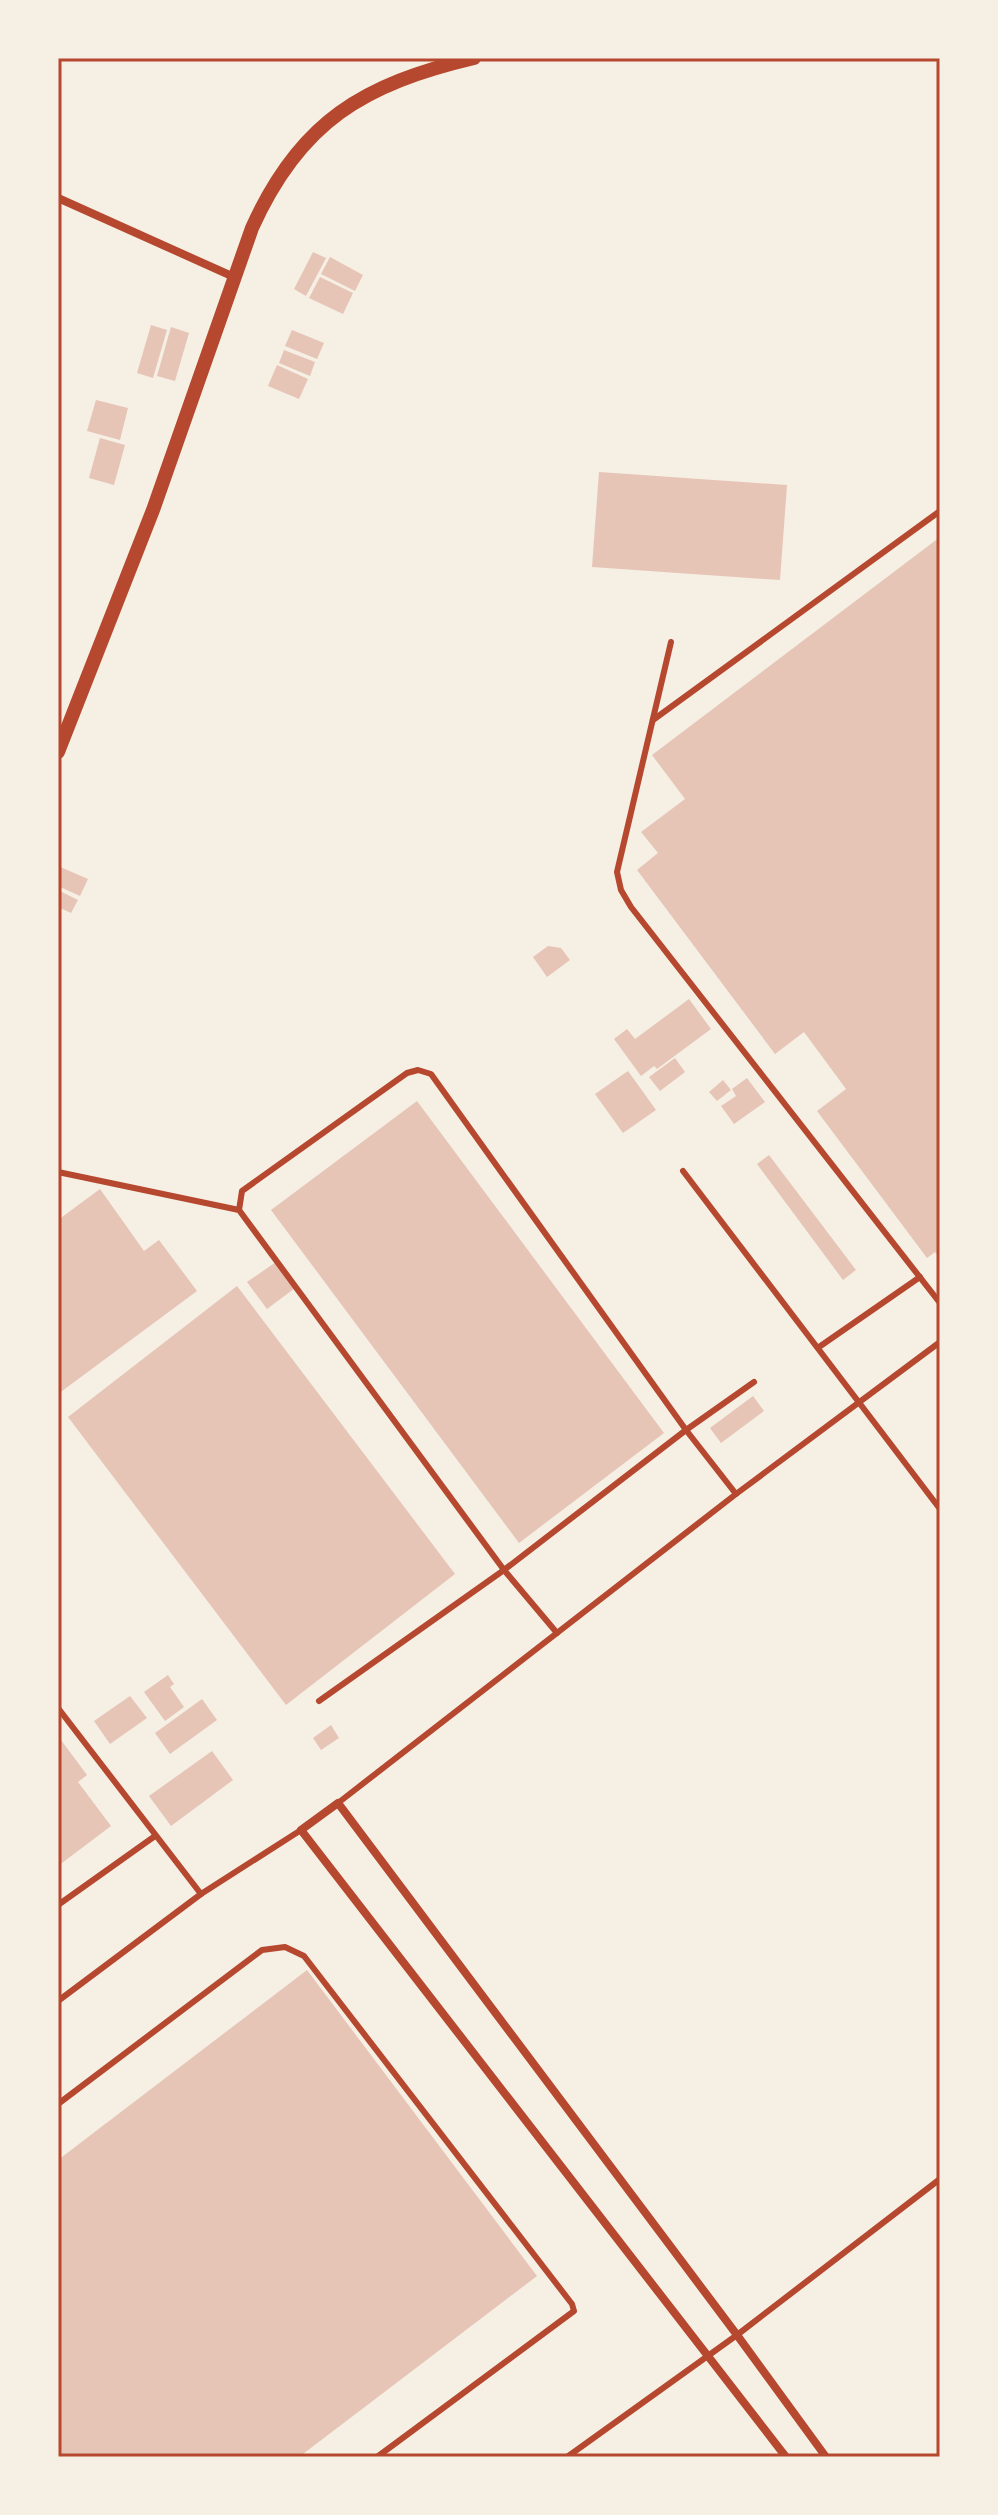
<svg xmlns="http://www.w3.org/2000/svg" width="998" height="2515" viewBox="0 0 998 2515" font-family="'Noto Serif',serif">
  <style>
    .building { fill: #e6c5b7 }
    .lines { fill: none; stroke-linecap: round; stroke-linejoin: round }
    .service { stroke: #b5482f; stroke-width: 6 }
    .minor { stroke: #b5482f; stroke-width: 8 }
    .tertiary { stroke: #b5482f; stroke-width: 14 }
    .neatline { fill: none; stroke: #b5482f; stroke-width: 3 }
  </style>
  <rect width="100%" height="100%" fill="#f6efe4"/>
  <g class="building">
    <path d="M313,252l13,6 -20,38 -12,-7z"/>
    <path d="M330,257l33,18 -8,16 -34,-17z"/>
    <path d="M320,277l33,16 -10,21 -34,-16z"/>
    <path d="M151,325l16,5 -14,48 -16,-5z"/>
    <path d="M171,327l18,6 -14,48 -18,-5z"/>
    <path d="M292,330l32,13 -7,16 -32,-13z"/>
    <path d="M284,350l31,12 -5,14 -31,-13z"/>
    <path d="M277,365l31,14 -9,20 -31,-13z"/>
    <path d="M96,400l32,8 -8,32 -33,-9z"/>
    <path d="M100,438l25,7 -11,40 -25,-7z"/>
    <path d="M599,472l188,13 -7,95 -188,-13z"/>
    <path d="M940,537v722l-5,-7 -8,6 -110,-147 29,-22 -42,-57 -29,22 -138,-184 21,-17 -17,-21 44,-33 -33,-44z"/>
    <path d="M58,866l30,13 -8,17 -22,-10z"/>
    <path d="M58,890l20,10 -7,13 -13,-6z"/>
    <path d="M548,946l13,2 9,12 -23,17 -14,-20z"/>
    <path d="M689,999l22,30 -54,40 -3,-3 -13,10 -27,-37 13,-10 8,10z"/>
    <path d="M675,1058l10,14 -25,19 -11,-14z"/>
    <path d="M628,1071l28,39 -33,23 -28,-39z"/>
    <path d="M747,1078l18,24 -31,22 -13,-18 15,-10 -4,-7z"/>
    <path d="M723,1080l8,10 -14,11 -8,-9z"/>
    <path d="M417,1101l247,332 -145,110 -248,-333z"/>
    <path d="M769,1155l87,115 -13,10 -86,-116z"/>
    <path d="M100,1189l44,62 15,-11 38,51 -139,103v-174z"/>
    <path d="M276,1262l19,26 -28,21 -20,-27z"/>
    <path d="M237,1286l218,288 -169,131 -218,-288z"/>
    <path d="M753,1396l11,15 -43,32 -11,-15z"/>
    <path d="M168,1675l6,9 -4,3 14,20 -19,14 -21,-29z"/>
    <path d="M130,1696l17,22 -37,26 -16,-23z"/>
    <path d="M202,1699l15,21 -47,34 -15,-21z"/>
    <path d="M331,1725l8,13 -18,12 -8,-12z"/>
    <path d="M58,1736l29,39 -9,7 33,44 -53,40z"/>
    <path d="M212,1751l21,29 -62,46 -22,-30z"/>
    <path d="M307,1970l230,306 -238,181h-241v-297z"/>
  </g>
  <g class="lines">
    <g class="service">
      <path d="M671,642l-54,230 4,18 10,17 309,396"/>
      <path d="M653,720l287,-209"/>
      <path d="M683,1171l257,338"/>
      <path d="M58,1172l181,38 265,360 53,63"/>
      <path d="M239,1210l3,-19 165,-118 11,-3 13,4 255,356 50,64"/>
      <path d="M819,1347l101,-70"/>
      <path d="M319,1701l185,-131 182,-140 68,-48"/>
      <path d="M58,1708l143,186"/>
      <path d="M338,1803l398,-309 204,-152"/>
      <path d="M58,1905l97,-69"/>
      <path d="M58,2001l143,-107 100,-64"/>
      <path d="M58,2104l204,-154 23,-3 19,9 268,348 2,7 -197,146"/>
      <path d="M567,2457l170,-122 203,-156"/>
    </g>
    <g class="minor">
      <path d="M58,198l176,79"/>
      <path d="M786,2457l-485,-627 37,-27 399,532 89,122"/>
    </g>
    <path class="tertiary" d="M58,752l95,-242 99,-282c48,-107 112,-144 222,-170"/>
  </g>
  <rect width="998" height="2515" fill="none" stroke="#f6efe4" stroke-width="120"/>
  <rect x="60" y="60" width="878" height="2395" class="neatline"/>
</svg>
